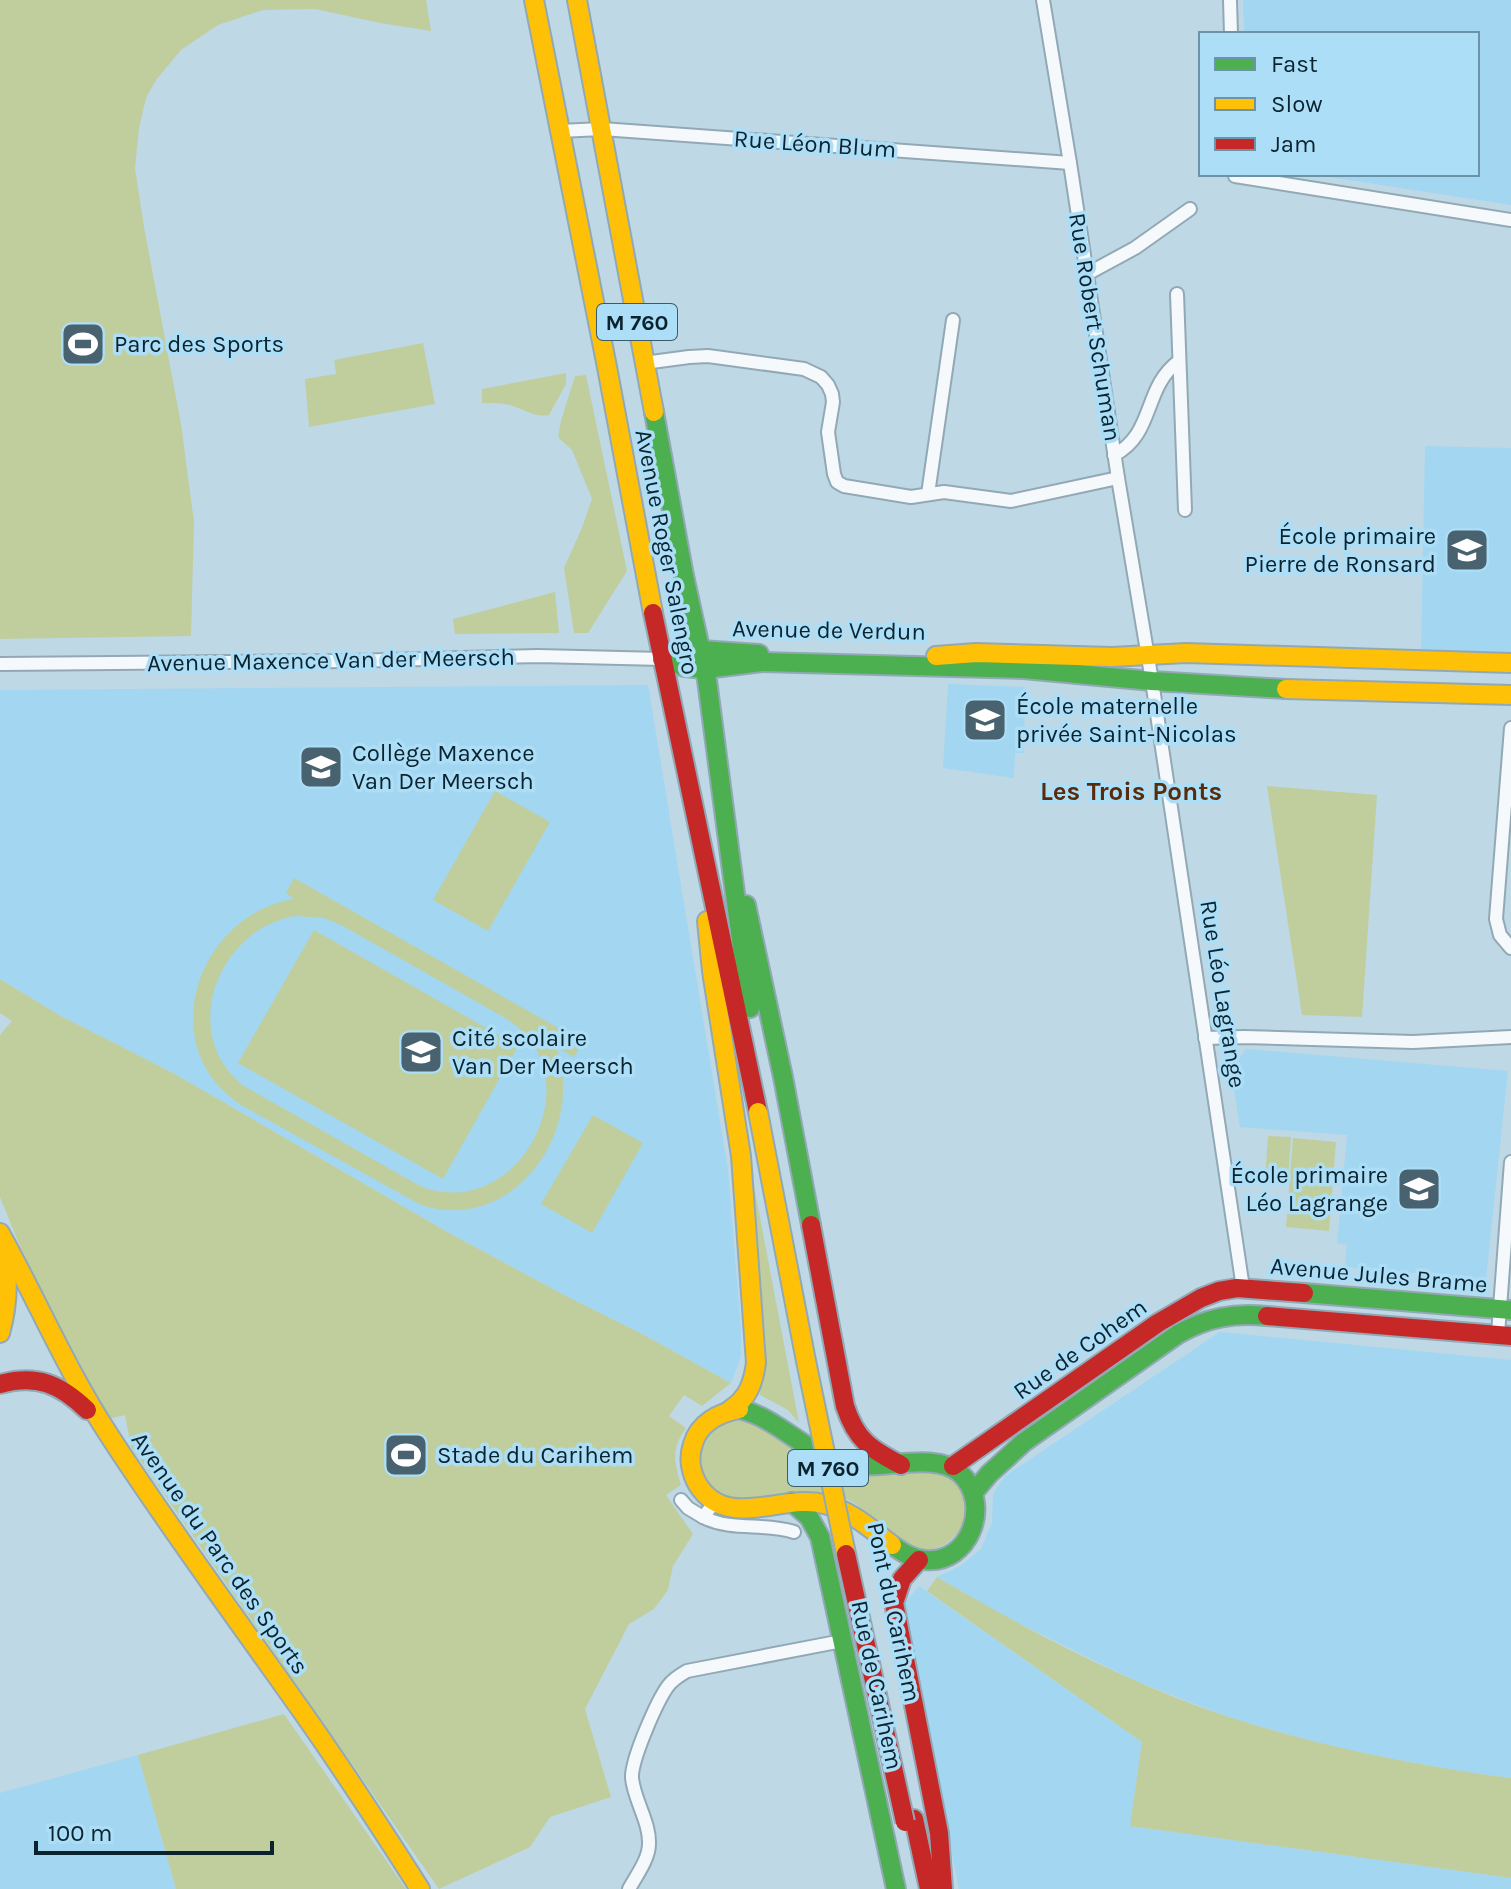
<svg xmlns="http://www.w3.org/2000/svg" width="1511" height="1889" viewBox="0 0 1511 1889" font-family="Karla,sans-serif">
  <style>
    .built { fill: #a3d6f0 }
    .green { fill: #c0ce9e; fill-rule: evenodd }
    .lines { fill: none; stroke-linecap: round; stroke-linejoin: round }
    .street-casing { stroke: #92a9b5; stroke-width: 16 }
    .fast-casing { stroke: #92a9b5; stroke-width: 22 }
    .slow-casing { stroke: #92a9b5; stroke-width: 22 }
    .jam-casing { stroke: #92a9b5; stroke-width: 22 }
    .street { stroke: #f5f9fb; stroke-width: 12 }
    .fast { stroke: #4caf50; stroke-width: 18 }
    .slow { stroke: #ffc107; stroke-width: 18 }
    .jam { stroke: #c62828; stroke-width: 18 }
    .slow-bridge-casing { stroke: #92a9b5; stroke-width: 22; stroke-linecap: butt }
    .jam-bridge-casing { stroke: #92a9b5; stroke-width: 22; stroke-linecap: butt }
    .slow-bridge { stroke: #ffc107; stroke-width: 18 }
    .jam-bridge { stroke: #c62828; stroke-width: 18 }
    .labels { text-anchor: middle; stroke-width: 7; stroke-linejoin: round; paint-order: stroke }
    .shield { fill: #addef7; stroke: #3b5b6b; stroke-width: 2 }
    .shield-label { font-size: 22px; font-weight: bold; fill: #0a232f }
    .street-label { font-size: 24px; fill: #0a232f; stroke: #addef7 }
    .poi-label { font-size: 24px; fill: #0a232f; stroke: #addef7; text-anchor: start }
    .neighbourhood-label { font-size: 26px; font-weight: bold; fill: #592b0b; stroke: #addef7 }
  </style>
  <rect width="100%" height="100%" fill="#bed8e6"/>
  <g class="built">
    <path d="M1243,0h268v205l-201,-31h167v-140h-233z"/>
    <path d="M1425,446l86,2v204h-90z"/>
    <path d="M948,684l77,3 -1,66h-9l-1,25 -71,-10z"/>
    <path d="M648,685l80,485 13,160v26l-10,27 -87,-48 -78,-39 -117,-63 -276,-160 -114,-58 -59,-36v-289z"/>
    <path d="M1246,1049l262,22 -22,208 -141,-12 2,-22 -10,-2 10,-108 -107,-8 -9,-56z"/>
    <path d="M1220,1332l291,28v418l-53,-7 -122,-23 -105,-30 -95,-37 -138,-68 -61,-36 25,-12 19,-16 11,-26 1,-29 12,-18z"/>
    <path d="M919,1586l223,156 -12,84 381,52v11h-552l-55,-285z"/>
    <path d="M138,1755l38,134h-176v-96z"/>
  </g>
  <g class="green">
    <path d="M0,0h426l5,31 -51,-8 -65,-14 -52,1 -45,15 -37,25 -25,30 -10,18 -7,30 -4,40 9,59 37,197 13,98 -3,114 -191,3z"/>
    <path d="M423,343l12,61 -126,23 -4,-48 31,-5 -2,-14z"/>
    <path d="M566,373v11l-17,31c-13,3 -26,-6 -39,-10 -9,-2 -18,-2 -28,-2v-14z"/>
    <path d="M586,375l41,196 -39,62h-14l-10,-65 17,-38 11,-31 -20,-49 -14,-13 3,-16 14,-45z"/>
    <path d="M555,592l4,41 -104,1 -2,-15z"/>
    <path d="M1267,786l110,9 -15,222 -60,-2z"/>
    <path d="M495,791l55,31 -62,109 -55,-31z"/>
    <path d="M294,878l289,164 -9,15 -18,-10c31,84 -43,188 -135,158l-180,-100c-89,-58 -44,-190 53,-206l-8,-6zM296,916l28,2 19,8 164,93c90,58 11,206 -87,167l-176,-100c-67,-52 -26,-158 52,-170z"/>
    <path d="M314,930l204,116 -75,133 -205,-116z"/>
    <path d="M0,979l59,36 114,58 276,160 117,63 78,39 87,48 -29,23 -18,-11 -15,21 17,12c-15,21 -12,33 -5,57l-15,10 27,39 -20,32 -5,24 -14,19 -25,15 -44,85 26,88 -61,20 -20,30 -91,42 -308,-442 -6,-32 -17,4 -41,-70 -50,-110 -17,-42v-162l12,-14 -12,-8z"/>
    <path d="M593,1115l50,28 -51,90 -51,-29z"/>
    <path d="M1268,1136l23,1 -3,42 -23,-1z"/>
    <path d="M1293,1138l43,4 -7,89 -43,-4z"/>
    <path d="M748,1170h3l48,253 -11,-13 -28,-15 6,-46 -6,-78z"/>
    <path d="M729,1421c5,0 12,0 18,0 28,4 46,33 70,47 20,11 73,6 96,4 10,-1 21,-4 30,0 7,2 13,10 17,16 2,4 4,7 6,11 7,20 -12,45 -32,50 -35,9 -62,-44 -97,-54 -13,-5 -34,-4 -48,-3 -30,3 -62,23 -82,-12 -5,-8 -8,-20 -5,-28 5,-16 12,-23 27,-31z"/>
    <path d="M937,1577c94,55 192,107 295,141 91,29 185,48 279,60v100l-381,-52 12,-84 -215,-151z"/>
    <path d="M284,1714l9,13 113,162h-230l-38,-134z"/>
  </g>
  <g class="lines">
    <g class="street-casing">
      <g id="street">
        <path d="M1043,0l27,163 48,315 34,203 91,607"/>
        <path d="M1230,0l1,34"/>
        <path d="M559,131l43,-2 468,34"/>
        <path d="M1235,174v2l276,44"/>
        <path d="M1087,274l48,-26 55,-39"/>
        <path d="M1177,294l8,216"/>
        <path d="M644,363l45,-6 19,-1 96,13 17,8 7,8 4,9 1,8 -5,30 6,42 3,8 7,4 67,11 33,-5 67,9 107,-23"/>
        <path d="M1114,455c41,-21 29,-68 65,-94"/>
        <path d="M928,494l25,-174"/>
        <path d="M0,664l349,-3 189,-5 124,3"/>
        <path d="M1511,728l-15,191 4,16 11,13"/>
        <path d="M1205,1038l39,-1 169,5 98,-5"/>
        <path d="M1498,1334l13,-172"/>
        <path d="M681,1500l7,8 15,9"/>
        <path d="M715,1502l-12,15c30,15 59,5 91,15"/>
        <path d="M629,1889c7,-13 20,-30 20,-45 1,-22 -15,-44 -17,-66 -1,-18 25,-77 36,-92 5,-7 12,-11 19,-15l155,-30"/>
      </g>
    </g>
    <g class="fast-casing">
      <g id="fast">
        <path d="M654,412l30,164 23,104 43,328"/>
        <path d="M662,659l23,8 20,2 57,-7 262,7 128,12 134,8"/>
        <path d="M662,659l38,-9 59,4"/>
        <path d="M746,905l37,172 28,148"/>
        <path d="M1304,1293l207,17"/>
        <path d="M739,1409c43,10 70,50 114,56 31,4 83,-13 107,8 33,31 9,92 -35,87 -13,-1 -23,-8 -33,-15"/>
        <path d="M974,1492l15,-18 35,-32 154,-108c30,-17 56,-21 89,-18"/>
        <path d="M792,1502l17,15 11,20 76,352"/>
      </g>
    </g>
    <g class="slow-casing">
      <g id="slow">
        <path d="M534,0l73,367 46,246"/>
        <path d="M577,0l77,412"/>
        <path d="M936,656l40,-3 136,4 74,-4 325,10"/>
        <path d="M1286,689l225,6"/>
        <path d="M707,921l5,50 29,185 15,207c-3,21 -8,35 -26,47"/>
        <path d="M0,1233c37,67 67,138 109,202 57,88 119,172 180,258 46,64 89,130 131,196"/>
        <path d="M0,1333c8,-28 9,-55 3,-84"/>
        <path d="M739,1409c-20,4 -40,14 -46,35 -5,14 -2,29 5,41 29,46 86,8 126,19 26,6 47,25 68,41"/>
      </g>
    </g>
    <g class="jam-casing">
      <g id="jam">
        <path d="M653,613l105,499"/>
        <path d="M811,1225l34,181c11,34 25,43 56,59"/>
        <path d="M1267,1316l244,20"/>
        <path d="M0,1384c37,-10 60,0 87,26"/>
        <path d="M953,1466l205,-143 43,-25 18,-7 18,-3 67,5"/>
        <path d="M919,1560l-17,19 -8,24 45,230 4,56"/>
        <path d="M914,1819l15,70"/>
      </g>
    </g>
    <use href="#street" class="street"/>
    <use href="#fast" class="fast"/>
    <use href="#slow" class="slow"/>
    <use href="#jam" class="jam"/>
    <g class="slow-bridge-casing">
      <path id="slow-bridge" d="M758,1112l48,249 40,193"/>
    </g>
    <g class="jam-bridge-casing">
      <path id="jam-bridge" d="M846,1554l59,268"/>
    </g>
    <use href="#slow-bridge" class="slow-bridge"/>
    <use href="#jam-bridge" class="jam-bridge"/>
  </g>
  <defs>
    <g id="stadium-square" transform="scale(2.3)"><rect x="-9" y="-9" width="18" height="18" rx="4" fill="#49626f" stroke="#addef7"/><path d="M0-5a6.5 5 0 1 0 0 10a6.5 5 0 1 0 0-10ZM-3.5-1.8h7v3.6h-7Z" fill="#fff"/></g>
    <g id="school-square" transform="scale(2.3)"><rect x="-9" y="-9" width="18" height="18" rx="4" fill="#49626f" stroke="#addef7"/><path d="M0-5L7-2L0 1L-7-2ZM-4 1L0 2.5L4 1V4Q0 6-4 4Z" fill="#fff"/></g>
  </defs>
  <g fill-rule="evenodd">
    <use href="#stadium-square" x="83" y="344"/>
    <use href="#school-square" x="1467" y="550"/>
    <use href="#school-square" x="985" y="720"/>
    <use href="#school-square" x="321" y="767"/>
    <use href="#school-square" x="421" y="1052"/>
    <use href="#school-square" x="1419" y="1189"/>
    <use href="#stadium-square" x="406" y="1455"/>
  </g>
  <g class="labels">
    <g class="shield">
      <rect x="597" y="304" width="80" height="36" rx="6"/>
      <rect x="788" y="1450" width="80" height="36" rx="6"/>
    </g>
    <g class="shield-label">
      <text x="637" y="330">M 760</text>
      <text x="828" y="1476">M 760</text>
    </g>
    <g class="street-label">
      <text transform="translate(815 144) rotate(4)" y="8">Rue Léon Blum</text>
      <text transform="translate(1095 327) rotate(81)" y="8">Rue Robert Schuman</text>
      <text transform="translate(667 552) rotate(79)" y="8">Avenue Roger Salengro</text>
      <text transform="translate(829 630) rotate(1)" y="8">Avenue de Verdun</text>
      <text transform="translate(331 660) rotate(-1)" y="8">Avenue Maxence Van der Meersch</text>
      <text transform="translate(1223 994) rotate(81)" y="8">Rue Léo Lagrange</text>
      <text transform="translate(1379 1275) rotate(5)" y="8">Avenue Jules Brame</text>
      <text transform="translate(1080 1349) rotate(-35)" y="8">Rue de Cohem</text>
      <text transform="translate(220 1553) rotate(55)" y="8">Avenue du Parc des Sports</text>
      <text transform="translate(894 1612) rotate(78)" y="8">Pont du Carihem</text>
      <text transform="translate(877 1685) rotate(78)" y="8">Rue de Carihem</text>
    </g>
    <g class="poi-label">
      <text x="114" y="352">Parc des Sports</text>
      <text x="1436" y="544" text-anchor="end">École primaire<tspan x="1436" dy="28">Pierre de Ronsard</tspan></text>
      <text x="1016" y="714">École maternelle<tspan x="1016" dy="28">privée Saint-Nicolas</tspan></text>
      <text x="352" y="761">Collège Maxence<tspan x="352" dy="28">Van Der Meersch</tspan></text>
      <text x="452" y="1046">Cité scolaire<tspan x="452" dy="28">Van Der Meersch</tspan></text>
      <text x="1388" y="1183" text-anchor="end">École primaire<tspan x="1388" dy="28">Léo Lagrange</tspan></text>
      <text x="437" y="1463">Stade du Carihem</text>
    </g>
    <g class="neighbourhood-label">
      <text x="1131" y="800">Les Trois Ponts</text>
    </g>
  </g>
  <rect x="1199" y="32" width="280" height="144" fill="#addef7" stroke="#6c93a7" stroke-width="2"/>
  <rect x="1215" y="58" width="40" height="12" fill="#4caf50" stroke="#6c93a7" stroke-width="2"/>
  <text x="1271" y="72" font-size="24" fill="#0a232f">Fast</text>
  <rect x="1215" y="98" width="40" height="12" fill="#ffc107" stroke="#6c93a7" stroke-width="2"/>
  <text x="1271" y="112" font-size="24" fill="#0a232f">Slow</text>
  <rect x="1215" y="138" width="40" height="12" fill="#c62828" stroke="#6c93a7" stroke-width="2"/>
  <text x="1271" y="152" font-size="24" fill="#0a232f">Jam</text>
  <path d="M36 1841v12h236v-12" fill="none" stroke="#0a232f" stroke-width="4"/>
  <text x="48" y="1841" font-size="24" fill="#0a232f" stroke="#addef7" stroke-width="6" paint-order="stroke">100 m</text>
</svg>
